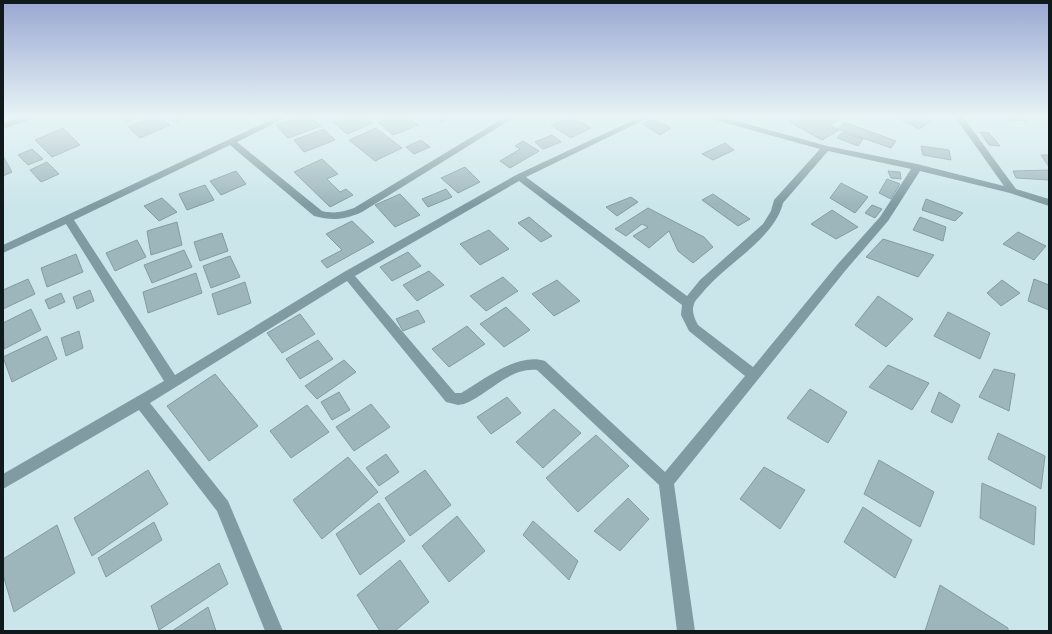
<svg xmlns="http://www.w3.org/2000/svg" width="1052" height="634" viewBox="0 0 1052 634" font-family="'Work Sans',sans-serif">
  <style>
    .building { fill: #9cb6bc; stroke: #839ca1 }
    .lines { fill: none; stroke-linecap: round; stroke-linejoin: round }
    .street { fill: #809ba1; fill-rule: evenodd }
  </style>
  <rect width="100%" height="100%" fill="#cbe6eb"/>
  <g class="building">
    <path d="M120,117h20l-13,5z"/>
    <path d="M152,117h7l11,8 -30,13 -12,-11z"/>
    <path d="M169,117h19l-13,5z"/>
    <path d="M300,117h12l9,9 -33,12 -12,-13z"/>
    <path d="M347,117h17l9,6 -26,11 -14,-12z"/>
    <path d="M393,117h14l11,8 -25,10 -15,-13z"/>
    <path d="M435,117h19l-13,5z"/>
    <path d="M570,117h3l18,11 -20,10 -20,-13z"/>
    <path d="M800,117h13l26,13 -17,10 -32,-18z"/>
    <path d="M818,117h27l-14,7z"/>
    <path d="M895,117h28l9,4 -13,8z"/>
    <path d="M1006,117h18l4,4 -20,-1z"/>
    <path d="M652,119l19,9 -11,7 -17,-11z"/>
    <path d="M844,122l52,19 -5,7 -53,-19z"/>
    <path d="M63,128l17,17 -28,12 -17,-17z"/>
    <path d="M376,128l26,20 -27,13 -26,-21z"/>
    <path d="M324,129l11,11 -31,12 -10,-12z"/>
    <path d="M842,132l21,7 -5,7 -21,-8z"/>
    <path d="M980,132l9,1 11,13 -11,-1z"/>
    <path d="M552,135l9,7 -18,7 -8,-7z"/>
    <path d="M421,140l9,7 -16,7 -8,-7z"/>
    <path d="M523,141l16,10 -29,17 -10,-7 20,-12 -5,-3z"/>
    <path d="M725,143l9,7 -21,10 -11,-6z"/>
    <path d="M921,146l28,4 2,10 -28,-5z"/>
    <path d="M32,149l11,10 -15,6 -10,-10z"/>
    <path d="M1041,155h8v12z"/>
    <path d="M3,156l9,16 -9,4z"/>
    <path d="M322,159l16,15 -11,5 13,13 6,-3 7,6 -23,12 -36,-35z"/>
    <path d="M47,162l12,12 -18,8 -11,-12z"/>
    <path d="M465,167l15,15 -22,11 -17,-15z"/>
    <path d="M1049,170v10l-33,-2 -3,-7z"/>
    <path d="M236,171l10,13 -25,11 -11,-14z"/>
    <path d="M888,171l12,1 1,7 -10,-1z"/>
    <path d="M887,179l13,5 -9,15 -12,-6z"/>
    <path d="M841,183l27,14 -13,16 -25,-15z"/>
    <path d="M205,185l9,15 -27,10 -8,-16z"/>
    <path d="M446,189l6,8 -24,10 -6,-8z"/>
    <path d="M400,194l20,21 -25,12 -20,-22z"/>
    <path d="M713,194l37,25 -12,7 -36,-26z"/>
    <path d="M631,197l7,5 -21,14 -11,-9z"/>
    <path d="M162,198l15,14 -18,9 -15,-15z"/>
    <path d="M926,199l37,14 -8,8 -33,-11z"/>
    <path d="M872,205l10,4 -7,9 -10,-5z"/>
    <path d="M648,208l56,29 9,10 -20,16 -15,-12 -9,-20 -20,17 -16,-12 15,-9 -6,-3 -16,12 -11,-7z"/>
    <path d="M832,210l26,17 -22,12 -25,-15z"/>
    <path d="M529,217l23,19 -11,6 -23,-19z"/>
    <path d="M920,217l26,10 -3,14 -30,-11z"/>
    <path d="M352,221l22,21 -47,26 -6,-7 21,-11 -16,-16z"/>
    <path d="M177,222l5,23 -31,10 -4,-24z"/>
    <path d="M489,230l20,19 -29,16 -20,-21z"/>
    <path d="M1018,232l28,14 -12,14 -31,-16z"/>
    <path d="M222,233l6,18 -28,10 -6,-19z"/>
    <path d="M883,239l51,16 -16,22 -52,-20z"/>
    <path d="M137,240l9,17 -31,14 -9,-18z"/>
    <path d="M184,250l8,17 -40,16 -8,-18z"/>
    <path d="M408,252l13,14 -29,15 -12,-14z"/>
    <path d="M76,254l7,18 -36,15 -6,-19z"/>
    <path d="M230,256l10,21 -29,11 -8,-22z"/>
    <path d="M429,271l15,14 -27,16 -14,-16z"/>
    <path d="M196,273l6,20 -54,20 -5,-21z"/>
    <path d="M503,277l15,14 -32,20 -16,-15z"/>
    <path d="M28,279l7,15 -32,15v-19z"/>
    <path d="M1034,279l15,6v25l-21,-9z"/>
    <path d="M557,280l23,21 -26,15 -22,-22z"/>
    <path d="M1002,280l18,13 -19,13 -14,-13z"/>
    <path d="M245,282l6,21 -33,12 -6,-21z"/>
    <path d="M90,290l4,11 -17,8 -4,-12z"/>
    <path d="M61,293l4,9 -16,7 -4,-9z"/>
    <path d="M878,296l35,23 -27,28 -31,-22z"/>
    <path d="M506,307l24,23 -26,17 -24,-23z"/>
    <path d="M31,309l10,21 -37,19 -1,-26z"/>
    <path d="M418,310l7,12 -22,9 -7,-12z"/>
    <path d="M948,312l42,21 -10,26 -46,-23z"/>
    <path d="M300,314l15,20 -33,19 -15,-20z"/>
    <path d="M467,326l18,18 -36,23 -17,-18z"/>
    <path d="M79,331l4,17 -17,8 -5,-18z"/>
    <path d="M47,336l10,23 -45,23 -9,-25z"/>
    <path d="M318,340l15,19 -33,20 -14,-20z"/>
    <path d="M344,360l12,12 -39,27 -12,-13z"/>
    <path d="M888,365l41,18 -17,27 -43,-23z"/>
    <path d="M994,369l21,5 -6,37 -30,-14z"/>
    <path d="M215,374l43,52 -49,35 -42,-55z"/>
    <path d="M810,389l37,23 -19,31 -41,-25z"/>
    <path d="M339,392l11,18 -18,10 -11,-18z"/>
    <path d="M939,392l21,13 -8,18 -21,-11z"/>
    <path d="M507,397l14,16 -30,21 -14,-17z"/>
    <path d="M371,404l19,23 -36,24 -18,-24z"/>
    <path d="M307,405l22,27 -38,26 -21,-27z"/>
    <path d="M554,409l27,24 -38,35 -27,-26z"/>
    <path d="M998,433l47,23 -4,33 -53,-30z"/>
    <path d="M596,435l33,31 -51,46 -32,-34z"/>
    <path d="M386,454l13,18 -20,14 -13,-18z"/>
    <path d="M348,457l30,35 -56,47 -29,-39z"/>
    <path d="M879,460l55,32 -14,35 -56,-33z"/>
    <path d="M764,467l41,23 -25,39 -40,-30z"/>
    <path d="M148,470l20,34 -76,52 -18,-38z"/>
    <path d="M425,470l26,35 -41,31 -25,-38z"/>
    <path d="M982,483l54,24 -2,38 -54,-27z"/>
    <path d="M628,498l21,21 -29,32 -26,-20z"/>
    <path d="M379,503l26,38 -45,34 -24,-41z"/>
    <path d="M863,507l49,33 -17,38 -51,-36z"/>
    <path d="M457,516l28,35 -36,31 -27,-36z"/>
    <path d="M533,521l45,40 -9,19 -46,-45z"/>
    <path d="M154,522l8,18 -56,37 -8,-19z"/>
    <path d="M57,525l18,48 -61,39 -11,-37v-16z"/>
    <path d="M400,560l29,42 -34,29h-15l-23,-36z"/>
    <path d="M219,563l9,21 -69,46 -8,-24z"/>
    <path d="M940,585l68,43v3h-83z"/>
    <path d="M208,607l8,24h-44z"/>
  </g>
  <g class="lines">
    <g class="street">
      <path d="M22,117h11l-1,2 -29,10v-6z"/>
      <path d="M277,117h10l-50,25 85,69c12,3 21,1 32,-3l151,-91h10l-153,95c-17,8 -30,9 -48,4l-84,-71 -156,75 101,155 169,-103 172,-97 124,-58h10l-124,60 161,119 13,-16 63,-56 8,-13 3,-11 46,-51 -109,-30 -1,-2h12l105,29 90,18 87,22 -49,-69h8l53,72 33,10v7l-39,-13 -90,-22 -32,50 -43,50 -171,213 21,147h-18l-18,-146 -122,-115c-28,-3 -49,25 -73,34l-6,1 -12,-3 -99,-121 -197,122 78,98 55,130h-18l-48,-120 -78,-101 -136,79v-15l161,-93 -98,-157 -63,29v-8zM828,151l83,18 -31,48 -43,48 -84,102 -55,-42c-3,-6 -7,-14 -4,-21 1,-4 7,-9 9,-12 23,-28 72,-54 80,-89zM519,181l163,124 -1,10 8,16 56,45 -80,96 -120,-111c-27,-9 -62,19 -84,32h-6l-100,-117z"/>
    </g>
  </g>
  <linearGradient id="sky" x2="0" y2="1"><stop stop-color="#99a7d2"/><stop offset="0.57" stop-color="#e8f4f6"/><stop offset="1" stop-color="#e8f4f6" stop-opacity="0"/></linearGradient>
  <rect width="1052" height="205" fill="url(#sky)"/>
  <rect width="1052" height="634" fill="none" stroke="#101a1c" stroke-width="8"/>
</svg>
